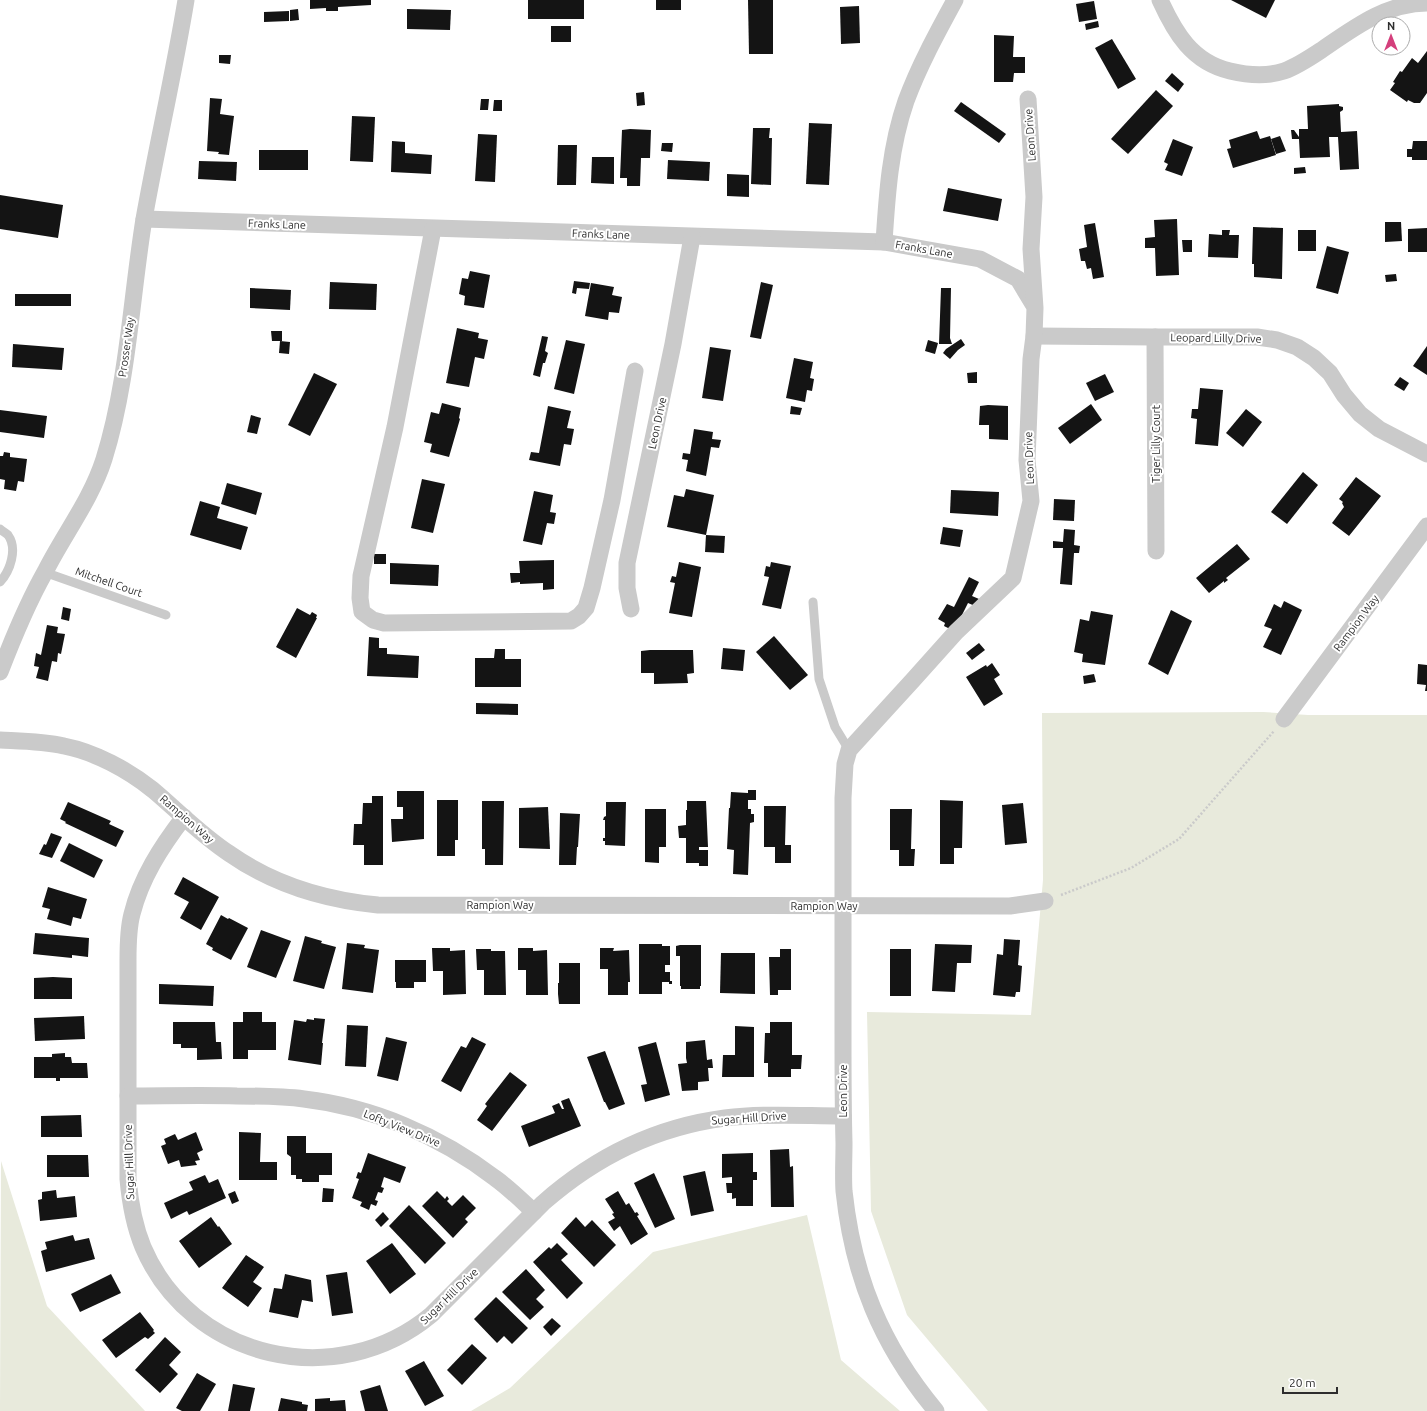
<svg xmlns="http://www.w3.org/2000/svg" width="1427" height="1411" viewBox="0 0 1427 1411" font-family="Ubuntu,sans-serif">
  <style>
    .green { fill: #e8eadc }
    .building { fill: #141414 }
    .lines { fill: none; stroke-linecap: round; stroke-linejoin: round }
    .path { stroke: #cacaca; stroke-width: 2.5; stroke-dasharray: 2 2; stroke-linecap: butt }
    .service { stroke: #cacaca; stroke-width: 9 }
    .minor { stroke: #cacaca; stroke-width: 17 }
    .labels { text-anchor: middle; stroke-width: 4; stroke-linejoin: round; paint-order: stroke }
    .street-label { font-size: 11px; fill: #2d2d2d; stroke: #fff }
  </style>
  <rect width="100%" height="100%" fill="#fff"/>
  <g class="green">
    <path d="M1263,712l45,3h119v696h-439l-81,-96 -36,-104 -4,-199 164,3 12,-135 -1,-167z"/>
    <path d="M1,1161l46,145 98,105h-145z"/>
    <path d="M807,1215l34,145 59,51h-429l39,-23 143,-136z"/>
  </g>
  <g class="building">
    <path d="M310,0h61v5l-33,2v4h-12v-3l-16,1z"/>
    <rect x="528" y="0" width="56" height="19"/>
    <rect x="656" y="0" width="25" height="10"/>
    <path d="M748,0h25v54h-24z"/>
    <path d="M1231,0h44l-9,18z"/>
    <path d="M1094,1l3,18 -18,3 -3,-18z"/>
    <path d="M859,6l1,37 -19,1 -1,-37z"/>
    <path d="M298,9l1,11 -9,1v-11z"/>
    <path d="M407,9l44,1 -1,20 -43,-1z"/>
    <path d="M289,11v10l-25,1v-10z"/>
    <path d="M1098,21l1,6 -13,3 -1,-6z"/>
    <rect x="551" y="26" width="20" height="16"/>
    <path d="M994,35l20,1 -1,21h12v16h-11l-1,9h-19z"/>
    <path d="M1112,39l24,40 -18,10 -23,-41z"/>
    <path d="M1427,51v42l-7,10h-6l-6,-3 -1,2 -17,-12 5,-7 -2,-1 7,-11 2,1 10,-14 6,5z"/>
    <path d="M219,55h12l-1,9 -11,-1z"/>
    <path d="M1172,73l12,11 -6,8 -13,-11z"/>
    <path d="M1156,90l17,16 -45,48 -17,-15z"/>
    <path d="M644,92l1,13 -8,1 -1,-13z"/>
    <path d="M210,98l12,1 -2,15 14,2 -5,39 -11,-1 1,-2 -12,-1z"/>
    <path d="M481,99h8l-1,11h-8z"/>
    <path d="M494,100h8v11h-9z"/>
    <path d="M961,102l45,32 -7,9 -45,-32z"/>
    <path d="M1339,104v2l4,1v3l-3,2 1,20 16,-1 2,38 -19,1 -2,-33h-9l1,20 -30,1 -1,-19h-7l-1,-9h3l5,7v-8h9l-1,-23z"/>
    <path d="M352,116l23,1 -2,45 -23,-1z"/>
    <path d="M809,123l23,1 -3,61 -23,-1z"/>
    <path d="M753,128h17l-1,10h3l-1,47 -20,-1z"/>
    <path d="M630,129l21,1 -1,28h-9l-1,28h-13v-8h-7l2,-48z"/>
    <path d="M1257,131l3,8 10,-3 6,19 -43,13 -6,-19 4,-1 -2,-8z"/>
    <path d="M478,134l19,1 -2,47 -20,-1z"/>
    <path d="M1280,136l6,15 -10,3 -5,-15z"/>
    <path d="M1173,139l20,8 -11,29 -17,-6 3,-6 -4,-2z"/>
    <path d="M392,141l13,1v11l27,2 -1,19 -40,-2z"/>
    <path d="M1413,141h14v19h-15v-3h-5v-8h5z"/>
    <path d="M662,143h11l-1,9 -11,-1z"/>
    <path d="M558,145h19l-1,40h-19z"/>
    <rect x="259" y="150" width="49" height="20"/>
    <path d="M592,157h22v27l-23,-1z"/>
    <path d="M668,160l42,2 -1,19 -42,-2z"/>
    <path d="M199,161l38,1 -1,19 -38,-2z"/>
    <path d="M1305,167l1,6 -12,1v-6z"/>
    <path d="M727,174l22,1v22l-22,-1z"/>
    <path d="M948,188l54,11 -4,22 -55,-10z"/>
    <path d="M0,195l63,10 -5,33 -58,-9z"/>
    <path d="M1177,219l2,56 -23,1 -1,-28h-10v-10l10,-1 -1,-17z"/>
    <path d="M1385,222h16l1,19 -17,1z"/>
    <path d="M1095,223l9,54 -11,2 -2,-11 -4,1 -2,-8h-4l-2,-12 8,-2 -3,-22z"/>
    <path d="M1253,227l30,1 -1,51 -28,-2v-13h-2z"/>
    <path d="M1427,228v24h-19v-23z"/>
    <path d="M1222,230h8l-1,5h10l-1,23 -30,-1 1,-23 13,1z"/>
    <rect x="1298" y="230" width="18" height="21"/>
    <path d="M1182,240h10v12h-9z"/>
    <path d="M1327,246l22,6 -11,42 -22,-6z"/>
    <path d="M470,271l20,4 -6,33 -20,-3 1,-9 -6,-2 3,-16 6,1z"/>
    <path d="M1396,274l1,7 -11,1 -1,-7z"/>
    <path d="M574,281l16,2 -1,6 -12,-1 -1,6 -4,-1z"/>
    <path d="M330,282l47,2 -1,26 -47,-1z"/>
    <path d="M761,282l12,3 -12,54 -11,-2z"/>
    <path d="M591,283l23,4 -2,8 10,2 -3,16 -10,-1 -1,8 -23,-4z"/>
    <path d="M250,288l41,2 -1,20 -40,-2z"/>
    <path d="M941,288h10l-1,50 2,6h-13z"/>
    <rect x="15" y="294" width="56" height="12"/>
    <path d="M457,328l22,5 -1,5 10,2 -4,19 -9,-2 -6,30 -23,-4z"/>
    <path d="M271,331h11v10h-10z"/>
    <path d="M542,336l6,1 -3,14 3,2 -3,10h-2l-3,14 -7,-2z"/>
    <path d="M961,339l4,6 -7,5 -8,9 -7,-6 3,-4z"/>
    <path d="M566,340l19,4 -11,50 -20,-5z"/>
    <path d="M928,340l10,3 -3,11 -10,-3z"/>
    <path d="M280,341l10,1 -1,12 -10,-1z"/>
    <path d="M13,344l51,4 -2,22 -50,-3z"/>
    <path d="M1427,346v29l-14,-9z"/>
    <path d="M710,347l21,3 -8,51 -21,-3z"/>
    <path d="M794,358l19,4 -3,16 4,1 -2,12 -5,-1 -2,12 -19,-4z"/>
    <path d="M977,372v11h-9l-1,-10z"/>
    <path d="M314,373l23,11 -27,52 -22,-11z"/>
    <path d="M1105,374l9,18 -19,9 -9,-18z"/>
    <path d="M1400,377l9,6 -5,8 -10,-6z"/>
    <path d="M1200,388l23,2 -5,56 -23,-2 2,-25 -6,-1 1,-9h6z"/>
    <path d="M442,403l19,5 -2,10 1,1 -11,38 -19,-5 2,-8 -8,-2 7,-30 8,2z"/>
    <path d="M1091,404l11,16 -32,24 -12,-16z"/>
    <path d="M988,405l20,1v34l-19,-1v-14h-10l1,-19z"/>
    <path d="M548,406l23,5 -4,17 7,1 -3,16 -7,-1 -4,22 -31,-6 2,-8 8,1z"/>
    <path d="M791,406l11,2 -2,7 -10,-1z"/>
    <path d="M1246,409l16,13 -19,25 -17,-14z"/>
    <path d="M0,410l47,6 -3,22 -44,-6z"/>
    <path d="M251,415l10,3 -4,16 -10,-2z"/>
    <path d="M694,429l19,3 -1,7 9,1 -2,8 -8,-1 -5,29 -20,-5 2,-11 -6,-1 1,-6 7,1z"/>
    <path d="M4,452l6,1v4l17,2 -3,23 -6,-1 -2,10 -12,-2 1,-9 -5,-1v-23h3z"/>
    <path d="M1303,472l15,13 -31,39 -16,-12z"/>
    <path d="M1356,477l25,19 -32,40 -17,-13 12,-16 -2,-4 1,-1 -4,-3z"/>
    <path d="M422,479l23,5 -12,49 -22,-5z"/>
    <path d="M227,483l35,10 -6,22 -35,-11z"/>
    <path d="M686,489l28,6 -8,40 -39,-8 7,-32 10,2z"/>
    <path d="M951,490l48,2 -1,24 -48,-3z"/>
    <path d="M534,491l19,4 -3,17 6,1 -2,11 -7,-1 -5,22 -19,-4z"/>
    <path d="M1054,499l21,1 -1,21 -21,-1z"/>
    <path d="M200,501l20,6 -3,11 31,9 -7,23 -51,-15z"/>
    <path d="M943,527l20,3 -3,17 -20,-3z"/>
    <path d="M1064,529l11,1 -1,15 6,1 -1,7h-5l-2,32 -12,-1 3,-36h-10v-7l10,1z"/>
    <path d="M706,535l19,1 -1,17 -19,-1z"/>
    <path d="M1237,544l13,15 -24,19 2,2 -4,3v-2l-15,12 -13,-15z"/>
    <rect x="374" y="554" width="12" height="10"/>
    <path d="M554,560v29l-11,1v-7l-23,1v-2l-9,1 -1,-10h10l-1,-12z"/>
    <path d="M679,562l22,5 -9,50 -23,-4 6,-30 -5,-1 2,-6 4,1z"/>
    <path d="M771,562l20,4 -10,43 -19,-4 7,-28 -5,-1 2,-10 4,1z"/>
    <path d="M390,563l49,2 -1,21 -48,-2z"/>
    <path d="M969,577l10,5 -7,14 7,3 -4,7 -7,-3 -14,28 -10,-5 1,-3 -7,-4 9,-15 7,3z"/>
    <path d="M1284,601l18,9 -21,45 -18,-8 9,-18 -8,-3 10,-22 7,4z"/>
    <path d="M63,607l8,2 -2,12 -8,-2z"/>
    <path d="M297,608l13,7 2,-3 5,3 -1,3h1l-21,40 -20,-11z"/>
    <path d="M1171,610l21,11 -24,54 -20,-11z"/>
    <path d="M1091,611l22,4 -8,50 -23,-3 1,-8 -9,-2 6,-33 9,2z"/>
    <path d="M47,625l11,2 -1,6 8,1 -4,20 -3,-1 -1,9 -5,-1 -4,20 -12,-3 3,-11 -5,-1 2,-13 5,2z"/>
    <path d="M774,636l34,39 -18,15 -34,-38z"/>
    <path d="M369,637l10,1v10h8v6l32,2 -1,22 -51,-2z"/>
    <path d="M979,643l6,7 -13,10 -6,-7z"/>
    <path d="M723,648l22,2 -2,21 -22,-2z"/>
    <path d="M495,649h10v10h16v28h-46v-29h19z"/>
    <path d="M650,650h43l1,23 -7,1 1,9 -34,1v-11h-13v-22z"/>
    <path d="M992,663l8,12 -6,4 9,15 -19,12 -18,-29 20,-12 1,2z"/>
    <path d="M1418,664l9,1v26h-2l1,-6 -9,-1z"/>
    <path d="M1094,674l2,8 -12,2 -1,-8z"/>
    <path d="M476,703l42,1v11l-42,-1z"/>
    <path d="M748,790h8v10h-8v9h3v5h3v8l-4,1 -2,52 -15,-1 1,-24 -7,-1 2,-41h1l1,-16 17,1z"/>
    <path d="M397,791h27v48l-32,3 -1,-23h12v-12h-6z"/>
    <path d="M372,796h11v69h-19v-20h-11l1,-21h8l1,-21h9z"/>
    <path d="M437,800h21v40h-3v16h-18z"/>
    <path d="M940,800l23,1 -1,47h-8v16h-14z"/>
    <path d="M482,801h22l-1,64h-18v-16h-3z"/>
    <path d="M687,801h19l2,46h-9v3h9v16h-9v-3h-13v-25h-7l-1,-12 8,-1v-15h1z"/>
    <path d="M68,802l43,19 -2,3 15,7 -8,16 -51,-24 1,-1 -6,-3z"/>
    <path d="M606,802h20l-1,44 -20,-1v-4h-2v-3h2v-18h-2l1,-3 2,-1z"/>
    <path d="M1023,803l4,40 -22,2 -3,-40z"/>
    <path d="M764,806h22l-1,39h6v18h-16v-16h-11z"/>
    <path d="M548,807l2,42 -31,-1v-40z"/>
    <path d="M645,809h21v38h-7v16l-14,-1z"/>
    <path d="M890,809h22l-1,40h4l-1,17h-15v-16h-9z"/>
    <path d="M560,813l20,1 -2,33h-1l-1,18h-17z"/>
    <path d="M51,833l11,4 -10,21 -13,-4 5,-10 2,1z"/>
    <path d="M69,843l34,17 -9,18 -34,-17z"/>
    <path d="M183,877l36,20 -18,33 -21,-12 9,-16 -15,-8z"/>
    <path d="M48,887l39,12 -6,20 -8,-2 -2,9 -24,-7 3,-10 -8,-2z"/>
    <path d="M221,915l7,4 1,-1 19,10 -17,32 -19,-10 1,-2 -7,-4z"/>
    <path d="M261,930l30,11 -15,37 -29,-11z"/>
    <path d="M35,933l54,5 -1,19 -16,-2v3l-39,-4z"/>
    <path d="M305,936l17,5 -1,2 15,4 -12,42 -31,-8z"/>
    <path d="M1004,939l16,1 -2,25 4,1 -2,26h-4l-1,5 -22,-2 4,-41 6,1z"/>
    <path d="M347,943l18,2 -1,3 15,2 -6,43 -31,-4z"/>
    <path d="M639,944h23v2h8v19h-5v7h5v9h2v3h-3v-2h-7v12h-23z"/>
    <path d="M935,944l37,1 -1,18h-14l-2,29 -23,-1z"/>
    <path d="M680,945h21v41h-1v3h-19v-3h-1v-30h-4v-10z"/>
    <path d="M432,948h18v3l15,-1 1,44 -23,1v-24h-10z"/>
    <path d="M518,948h15v3l14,-1 1,45h-22v-25h-8z"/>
    <path d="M600,948h14l-1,3 16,-1 1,32h-2v13h-20v-26h-8z"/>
    <path d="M476,949h15v2h14l1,44h-22v-25h-7z"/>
    <path d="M780,949h11v41h-13v5h-8l-1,-38h11z"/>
    <rect x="890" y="949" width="21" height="47"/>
    <path d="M721,953h34v41l-35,-1z"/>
    <path d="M395,960h31v22h-12v6h-18v-6h-1z"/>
    <path d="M559,963h21v41h-21l-1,-10v-11h1z"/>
    <path d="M53,977l19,1v21h-38v-21z"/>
    <path d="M159,984l55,2 -1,20 -54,-2z"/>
    <path d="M243,1012h19v10h14v28h-28v9h-15v-37h10z"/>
    <path d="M84,1016l1,23 -50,2 -1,-23z"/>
    <path d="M314,1018l11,1 -3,24h1l-2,22 -33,-5 6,-40 12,2 1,-3 7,1z"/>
    <path d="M173,1022h42l1,20h5l1,17 -25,1v-12h-16v-4h-8z"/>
    <path d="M770,1022h22v33h10l-1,14h-10v8h-23v-14h-4l1,-30h5z"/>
    <path d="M347,1025l21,1 -2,41 -21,-1z"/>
    <path d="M735,1026l19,1v50h-32l1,-22h12z"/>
    <path d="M386,1037l21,5 -9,39 -21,-5z"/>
    <path d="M472,1037l14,7 -25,48 -20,-11 20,-35 5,2z"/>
    <path d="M705,1040l2,20 5,-1 1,9h-5l1,13 -11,1v8l-16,1 -4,-27 9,-1 -1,-5v-16z"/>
    <path d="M656,1042l14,53 -25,7 -4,-17 6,-1 -9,-37z"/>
    <path d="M605,1051l20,53 -16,6 -4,-8h-1l-17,-45z"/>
    <path d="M65,1053v4h6l1,6h15l1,15h-28v3h-4v-3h-22v-21h18v-3z"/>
    <path d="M510,1072l17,13 -35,46 -15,-11 10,-14 -2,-2z"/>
    <path d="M569,1098l12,28 -52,21 -8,-21 34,-13 -3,-7 7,-3 3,6h2l-3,-8z"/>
    <path d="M81,1115l1,22h-41v-21z"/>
    <path d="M196,1132l7,18 -6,3 3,7 -5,1 2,4 -16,2 -2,-7 -11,4 -7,-18 5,-2 -2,-5 11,-5 3,6z"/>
    <path d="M239,1132l22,1 -1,29h17v18h-38z"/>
    <path d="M287,1136h19v17h26v22h-13v7h-17v-3h-6v-4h-5v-18l-4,-3z"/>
    <path d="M789,1149l1,18 3,-1 1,41h-23l-1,-57z"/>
    <path d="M368,1153l38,14 -6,16 -16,-6 -3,10 3,1 -2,5 -4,-1 -3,8 3,1 -2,5 -5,-2 -2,6 -9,-4 2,-4 -10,-4 7,-19 -3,-1 2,-6 3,1z"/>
    <path d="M753,1153v19h4v8h-4v26h-17v-8l-4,1v-6h-5l-1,-10h6v-6l-10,1v-24z"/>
    <path d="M47,1155h41l1,22h-42z"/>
    <path d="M705,1171l9,40 -23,5 -8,-40z"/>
    <path d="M654,1173l21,46 -20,9 -21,-45z"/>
    <path d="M205,1175l4,8 9,-4 8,19 -37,17 -2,-4 -16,8 -7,-16 29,-13 -4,-8z"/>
    <path d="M323,1188l11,1 -1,13h-11z"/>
    <path d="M56,1190l1,8 18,-2 2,21 -37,4 -2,-21 4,-1v-7z"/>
    <path d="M235,1191l4,10 -7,3 -4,-10z"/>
    <path d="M437,1191l8,8 2,-3 2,3 -2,2 5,5 11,-11 13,13 -11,11 3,3 -15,16 -31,-32z"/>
    <path d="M618,1191l8,14 3,-2 6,10 2,-1 2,3 -2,1 11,18 -17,11 -11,-19 -6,5 -6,-9 7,-4 -3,-4 2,-1 -9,-14z"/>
    <path d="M409,1205l37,38 -21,21 -36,-38z"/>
    <path d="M383,1212l6,7 -8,8 -6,-7z"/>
    <path d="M211,1217l7,10 1,-1 13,18 -33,24 -20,-27z"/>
    <path d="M576,1217l9,10 7,-7 24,25 -22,22 -33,-34z"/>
    <path d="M73,1235l2,6 14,-3 6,21 -49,13 -5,-21 6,-2 -2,-7z"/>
    <path d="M392,1243l24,31 -26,20 -24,-33z"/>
    <path d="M557,1243l11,11 -7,6 22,23 -16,16 -34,-37 16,-15 2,2z"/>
    <path d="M246,1255l18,12 -11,15 9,6 -14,19 -26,-19z"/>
    <path d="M526,1269l19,21 -9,9 8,8 -14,13 -28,-28z"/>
    <path d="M347,1272l6,41 -21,3 -6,-41z"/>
    <path d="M111,1274l10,19 -41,19 -9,-18z"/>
    <path d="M285,1274l26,6 2,22 -11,-2 -4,18 -29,-6 5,-24 8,1z"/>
    <path d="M496,1297l32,31 -16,16 -8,-8 -7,7 -23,-24z"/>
    <path d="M140,1312l14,18 -1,1 2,2 -7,6 -3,-2 -29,21 -14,-18z"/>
    <path d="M552,1318l9,8 -10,10 -8,-9z"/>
    <path d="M165,1337l16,15 -12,13 9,9 -18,19 -25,-23z"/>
    <path d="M472,1344l15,14 -25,27 -15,-15z"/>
    <path d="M424,1361l20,35 -19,10 -20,-35z"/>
    <path d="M197,1373l19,11 -16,27h-18l-6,-3z"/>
    <path d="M233,1384l22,4 -5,23h-22z"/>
    <path d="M380,1385l8,26h-23l-5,-20z"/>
    <path d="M281,1398l21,4v2l6,1 -1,6h-29z"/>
    <path d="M330,1398v3l15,-1 1,11h-31v-12z"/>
  </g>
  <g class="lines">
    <path class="path" d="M1061,895l70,-27 48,-29 95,-108"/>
    <g class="service">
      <path d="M0,529c2,2 6,4 8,6 10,14 2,36 -8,47"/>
      <path d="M44,572l122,43"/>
      <path d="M813,602l6,77 16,48 14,23"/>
    </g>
    <g class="minor">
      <path d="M1160,0c15,33 32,62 70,71 17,4 36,6 54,0 14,-5 27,-14 39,-22 32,-22 64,-46 104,-46"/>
      <path d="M144,219l740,23 96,17 38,20 15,25"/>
      <path d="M433,229l-38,198 -34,149 -1,22 2,14 11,8 11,3 187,-2 8,-5 7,-8 6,-20 20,-88 23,-129"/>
      <path d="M884,242c3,-47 6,-95 22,-141 13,-35 31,-68 49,-101"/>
      <path d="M1034,336l121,1h102l20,3 20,7 17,11 16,15 14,22 16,19 19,15 48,25"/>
      <path d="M1155,337l1,214"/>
      <path d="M631,609l-4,-21v-25l46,-219 19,-107"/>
      <path d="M0,672c13,-34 27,-68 45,-100 19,-38 46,-72 59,-113 24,-77 27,-160 40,-240 13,-73 30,-146 42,-219"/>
      <path d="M1284,719l143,-193"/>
      <path d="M0,740c21,1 43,1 64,6 31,6 64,24 89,44 25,21 49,46 77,64 43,30 96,46 148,51l632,1 35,-5"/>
      <path d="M184,817c-23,30 -43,61 -52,97 -4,15 -4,31 -4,46v219c2,23 6,46 15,68 48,113 194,146 288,68l112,-112c51,-45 113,-76 182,-85 39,-5 79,-2 118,-2"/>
      <path d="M128,1096c36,0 73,-1 109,0 22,0 45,0 67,3 69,8 136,37 191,79 14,10 26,22 39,34"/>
      <path d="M936,1411c-55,-66 -83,-135 -92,-220 -1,-16 0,-32 0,-48 -1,-36 -1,-72 -1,-109 0,-78 0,-157 0,-236l2,-34 4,-14 64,-70 43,-48 57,-54 18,-77 -4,-41 4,-101 3,-23 1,-28 -4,-59 3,-52 -6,-98"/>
    </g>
  </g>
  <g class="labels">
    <g class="street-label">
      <text transform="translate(1030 135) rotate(-94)" y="4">Leon Drive</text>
      <text transform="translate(277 224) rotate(2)" y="4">Franks Lane</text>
      <text transform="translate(601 234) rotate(2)" y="4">Franks Lane</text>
      <text transform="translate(924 249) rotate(10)" y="4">Franks Lane</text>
      <text transform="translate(1216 338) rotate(1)" y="4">Leopard Lilly Drive</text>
      <text transform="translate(126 347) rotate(-82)" y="4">Prosser Way</text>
      <text transform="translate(657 423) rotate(-78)" y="4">Leon Drive</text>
      <text transform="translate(1156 444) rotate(-90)" y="4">Tiger Lilly Court</text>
      <text transform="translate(1029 458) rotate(-92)" y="4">Leon Drive</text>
      <text transform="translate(109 582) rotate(19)" y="4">Mitchell Court</text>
      <text transform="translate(1356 623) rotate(-53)" y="4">Rampion Way</text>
      <text transform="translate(187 819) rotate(41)" y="4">Rampion Way</text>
      <text x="500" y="909">Rampion Way</text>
      <text x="824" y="910">Rampion Way</text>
      <text transform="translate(843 1091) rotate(-90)" y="4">Leon Drive</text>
      <text transform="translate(749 1118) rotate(-4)" y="4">Sugar Hill Drive</text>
      <text transform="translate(402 1128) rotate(22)" y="4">Lofty View Drive</text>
      <text transform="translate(129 1162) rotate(-92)" y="4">Sugar Hill Drive</text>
      <text transform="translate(449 1296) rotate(-44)" y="4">Sugar Hill Drive</text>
    </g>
  </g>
  <g transform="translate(1391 36)"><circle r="19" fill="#ffffff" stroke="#ababab"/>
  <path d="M0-3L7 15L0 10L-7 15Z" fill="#d43f7c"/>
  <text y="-6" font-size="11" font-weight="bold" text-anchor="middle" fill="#2d2d2d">N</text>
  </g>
  <path d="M1283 1387v6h54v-6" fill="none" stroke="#2d2d2d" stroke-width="2"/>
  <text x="1289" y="1387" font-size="12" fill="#2d2d2d" stroke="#ffffff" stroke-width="3" paint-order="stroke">20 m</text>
</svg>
